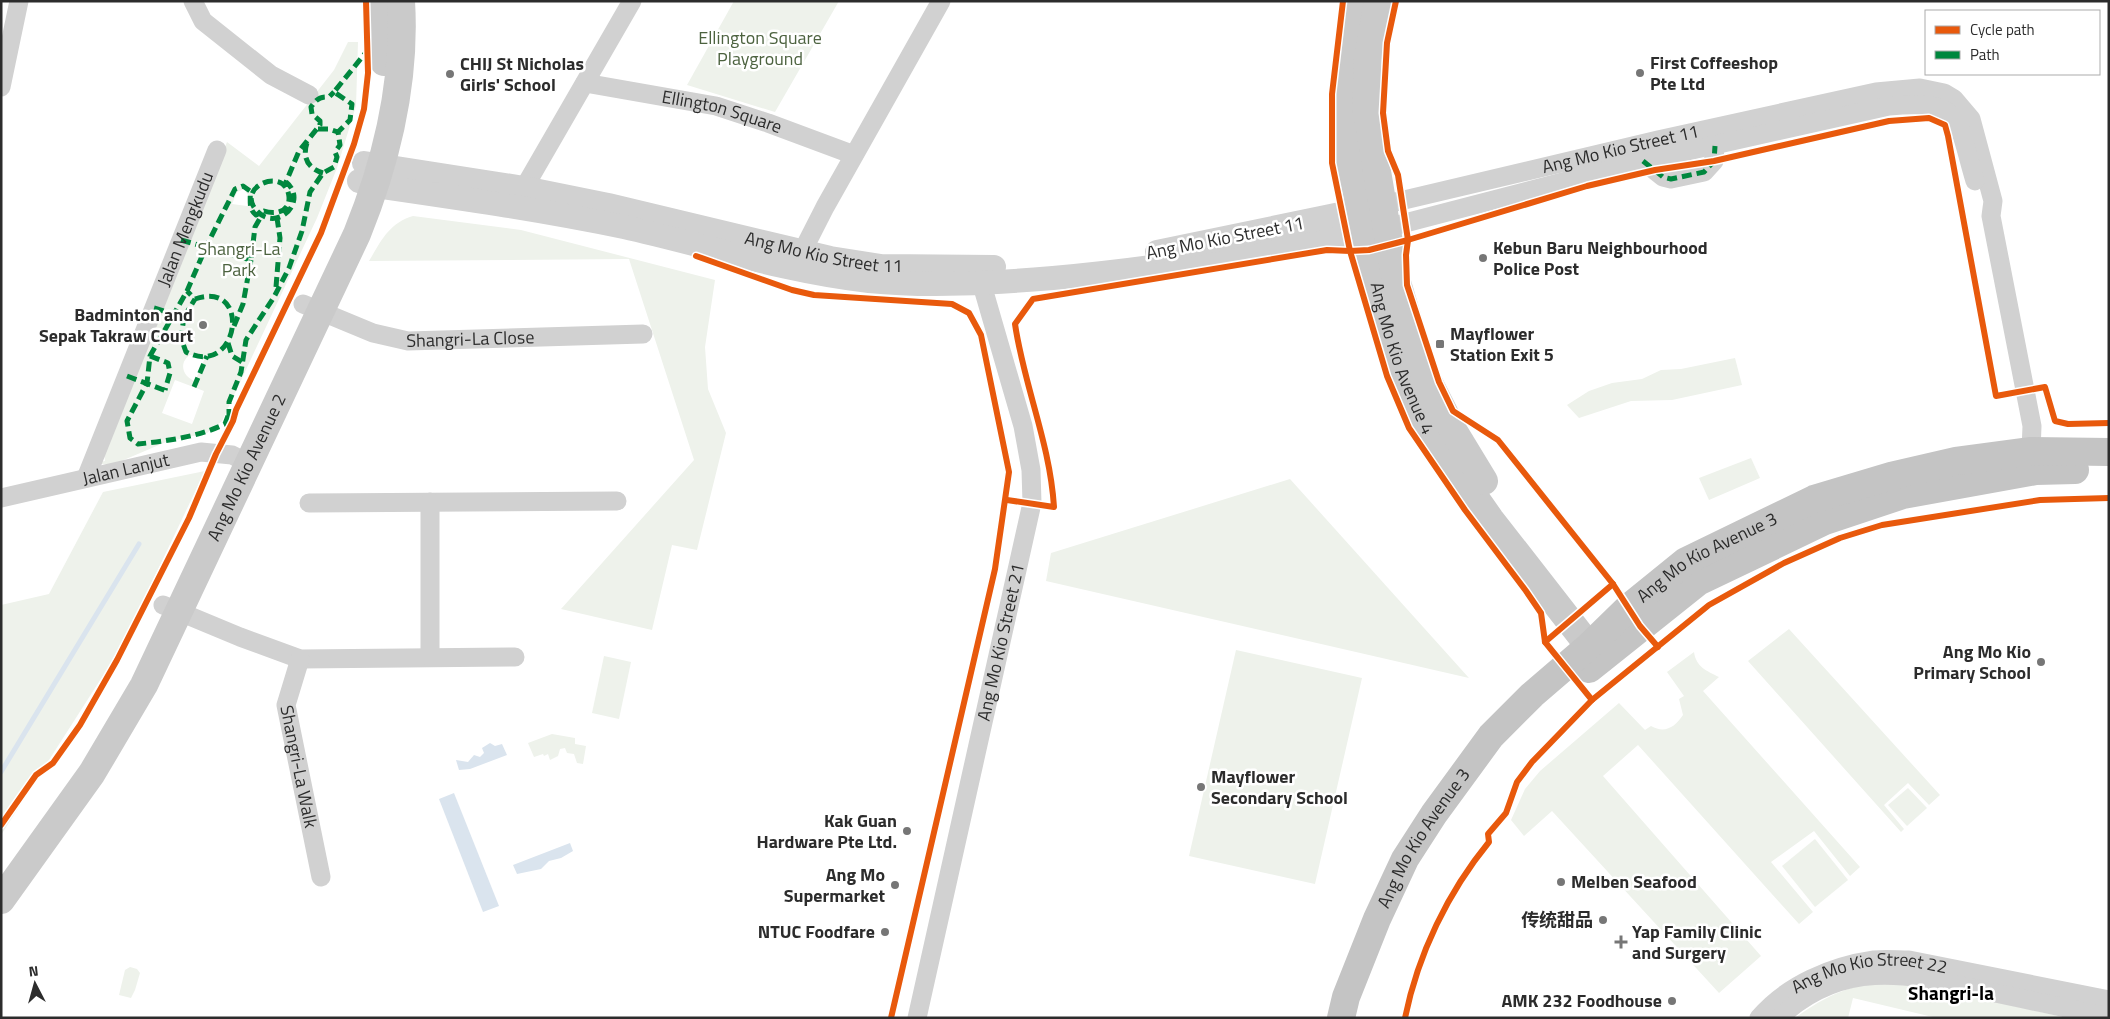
<svg xmlns="http://www.w3.org/2000/svg" width="2110" height="1019" viewBox="0 0 2110 1019" font-family="'Titillium Web','Noto Sans SC',sans-serif">
  <style>
    .green { fill: #eef2eb; fill-rule: evenodd }
    .water { fill: #dae4ee }
    .lines { fill: none; stroke-linecap: round; stroke-linejoin: round }
    .stream { stroke: #dae4ee; stroke-width: 5 }
    .minor { stroke: #d1d1d1; stroke-width: 19 }
    .tertiary { stroke: #d1d1d1; stroke-width: 24 }
    .secondary { stroke: #cacaca; stroke-width: 28 }
    .primary { stroke: #c4c4c4; stroke-width: 28 }
    .quiet { stroke: #00873e; stroke-width: 5; stroke-dasharray: 10 5; stroke-linecap: butt }
    .cycleway-casing { stroke: #fff; stroke-width: 9 }
    .cycleway { stroke: #e8590c; stroke-width: 6 }
    .poi-dot { fill: #767676; stroke: #fff; stroke-width: 2 }
    .labels { text-anchor: middle; stroke-width: 5; stroke-linejoin: round; paint-order: stroke }
    .park-label { font-size: 18px; fill: #4c623f; stroke: #fff }
    .poi-label { font-size: 18px; font-weight: bold; fill: #2c2c2c; stroke: #fff; text-anchor: start }
    .street-label { font-size: 18px; fill: #2c2c2c; stroke: #fff }
    .neighbourhood-label { font-size: 19px; font-weight: bold; fill: #000; stroke: #fff }
  </style>
  <rect width="100%" height="100%" fill="#fff"/>
  <g class="green">
    <path d="M734,1h105l-64,111 -88,-27z"/>
    <path d="M348,42h10l-2,64 -19,62 -20,50 -95,203 -15,12 -41,9 -54,23 -19,-2 12,-2 -1,-9 123,-310 32,24 75,-96zM244,189l4,6 -1,11 -15,-2 5,-12zM190,355l15,3 -10,23c-12,-4 -17,-18 -5,-26zM175,380l29,11 -12,33 -30,-11z"/>
    <path d="M413,216l108,14 194,50 -10,67 3,42 18,44 -29,117 -25,-5 -20,85 -91,-21 133,-149 -65,-201 -260,2c12,-20 20,-38 44,-45z"/>
    <path d="M1735,358l7,27 -70,15 -41,1 -52,17 -12,-13 22,-14 23,-8 30,-4 19,-9 20,-1z"/>
    <path d="M1751,458l9,20 -51,22 -10,-22z"/>
    <path d="M205,471l-85,178 -119,186v-230l48,-11 54,-102z"/>
    <path d="M1290,479l179,199 -423,-97 5,-28z"/>
    <path d="M1789,629l151,166 -11,10 -21,-22 -24,22 20,24 -3,3 -153,-171z"/>
    <path d="M1236,650l126,28 -47,206 -126,-28z"/>
    <path d="M1694,652c2,15 13,19 25,25l-16,14 157,176 -10,9 -36,-45 -43,31 42,50 -14,12 -161,-179 -35,31 158,180 -42,37 -167,-182 -28,25 -13,-16 14,-31 15,-18 79,-68 26,27 6,-4c14,8 24,1 32,-11l-4,-16 5,-3 -17,-24z"/>
    <path d="M604,656l27,6 -12,57 -27,-6z"/>
    <path d="M552,734l23,4v6l11,2 -3,18 -6,-1 -3,-9 -7,-1 -2,-5 -5,1 -2,7 -8,4 -2,-6 -4,2 -1,-2 -9,3 -6,-14z"/>
    <path d="M1908,788l19,20 -20,18 -19,-21z"/>
    <path d="M1815,839l33,41 -33,27 -33,-41z"/>
    <path d="M130,967l7,2 3,4 -5,17 -4,8 -12,-3 6,-25z"/>
    <path d="M1871,983h42l154,35h-130l-84,-20 -5,20h-53c27,-19 43,-28 76,-35z"/>
  </g>
  <g class="water">
    <path d="M490,743l5,3 7,-2 5,11 -37,14 -11,1 -3,-10 12,2 6,-7 6,2 4,-4 -2,-5z"/>
    <path d="M454,793l45,113 -16,6 -44,-113z"/>
    <path d="M570,843l3,8 -12,7 -12,3 -8,8 -24,5 -4,-9z"/>
  </g>
  <g class="lines">
    <path class="stream" d="M1,772l138,-228"/>
    <g class="minor">
      <path d="M193,1l10,20 68,54 38,20"/>
      <path id="s1" d="M585,83l131,23 52,17 86,32"/>
      <path d="M1,87l18,-86"/>
      <path d="M1643,161l20,16 8,2 33,-7 10,-11 1,-15"/>
      <path d="M520,201l4,-13 108,-187"/>
      <path id="s2" d="M1383,205l275,-65 218,-48 44,-4 24,5 10,6 17,20 22,82 -2,15 41,210 -1,25 3,12"/>
      <path d="M1386,228l257,-67 246,-55c75,-7 67,12 86,75"/>
      <path d="M797,262l28,-55 116,-206"/>
      <path id="s3" d="M303,304l70,29 35,8 235,-7"/>
      <path id="s4" d="M86,478l131,-328"/>
      <path id="s5" d="M1,498l200,-46 31,3 16,8"/>
      <path d="M309,503l308,-2"/>
      <path d="M163,605l77,32 60,22 215,-2"/>
      <path d="M430,657v-155"/>
      <path id="s6" d="M300,659l-14,46 35,172"/>
      <path id="s7" d="M917,1018l115,-515 -1,-33 -8,-44 -45,-155"/>
      <path id="s8" d="M1759,1018c28,-33 73,-52 115,-58 11,-1 24,0 35,0l200,40"/>
      <path d="M1779,1018c66,-62 133,-43 211,-26 40,8 79,17 119,25"/>
    </g>
    <g class="tertiary">
      <path id="s9" d="M364,163l160,25 84,17 222,53 51,8 113,1"/>
      <path d="M359,181l17,5c83,12 166,24 248,41 81,18 162,45 245,54 62,6 123,2 184,-3 111,-10 220,-28 330,-49"/>
      <path d="M1157,252l222,-46"/>
    </g>
    <g class="secondary">
      <path d="M382,1l2,61"/>
      <path id="s10" d="M1357,1l-9,78 1,79 34,155 19,60 25,56 63,90 99,127 12,13"/>
      <path d="M1378,1l-10,56 -2,49 28,166 29,99 30,59 31,51"/>
      <path id="s11" d="M1,900l91,-127 52,-88 213,-451c30,-74 49,-153 44,-233"/>
    </g>
    <g class="primary">
      <path d="M1589,669l109,-87 127,-61 78,-26 133,-24 39,-1"/>
      <path id="s12" d="M1341,1018l5,-21 31,-78 28,-60 29,-45 57,-78 41,-41 57,-49 39,-38 58,-47 128,-62 77,-23 65,-15 75,-10 78,1"/>
    </g>
    <g class="quiet">
      <path d="M318,129h11l9,3"/>
      <path d="M307,143c-5,14 1,26 16,30"/>
      <path d="M1643,161l20,16 8,2 33,-7 10,-11 1,-15"/>
      <path d="M181,240l70,20 4,-33 8,-14"/>
      <path d="M276,287l4,-49 -3,-20"/>
      <path d="M154,308l30,9 -3,21 5,14c53,27 67,-73 9,-53l-8,-8"/>
      <path d="M184,317l11,-18"/>
      <path d="M234,326l9,-22 8,-44"/>
      <path d="M158,340l23,-2"/>
      <path d="M228,343l4,13 10,6"/>
      <path d="M150,356l18,7 2,10 -5,17"/>
      <path d="M127,376l42,16"/>
      <path d="M194,387l13,-31"/>
      <path d="M228,416l-3,8c-27,13 -58,17 -87,20l-8,-6 -3,-17 20,-38 3,-27 37,-65 19,-44 29,-58 8,-3 7,5c1,9 -2,18 6,24l8,-4c11,4 26,1 25,-14 -3,-32 -55,-10 -32,14 20,22 52,-10 29,-29l13,-31 21,-26v-4l-8,-7 -1,-7c5,-7 8,-11 18,-10l5,-5"/>
      <path d="M229,419v-17l12,-30 5,-32 28,-43 15,-29 13,-37 8,-39 13,-19 11,-6 3,-10 -2,-5 5,-7 -2,-13 12,-12 2,-16 -18,-12 33,-41"/>
    </g>
    <g class="cycleway-casing">
      <g id="cycleway">
        <path d="M1343,1l-11,93v69l18,88 19,-1 39,-10 179,-54 68,-16 59,-9 175,-40 40,-3 16,7 3,11 48,260 49,-9 10,34 13,3 41,-1"/>
        <path d="M1396,1l-9,42 -4,70 5,38 10,24 10,65 -2,15 1,30 32,97 14,29 45,29 115,144 27,42 18,21"/>
        <path d="M696,256l96,34 22,5 138,9 17,9 12,22 28,137 -14,97 -104,449"/>
        <path d="M1007,500l47,7c-4,-64 -30,-121 -39,-183l18,-25 294,-49 23,1 37,125 22,52 56,82 61,81 15,22 4,29 47,58"/>
        <path d="M1545,642l68,-58"/>
        <path d="M1,825l35,-50 17,-12 27,-38 37,-65 72,-142 27,-64 17,-33 3,-11 85,-177 33,-89 10,-35 4,-36 -2,-72"/>
        <path d="M1405,1018c13,-64 43,-126 84,-176l-1,-8 18,-21 11,-31 15,-20 60,-62 117,-95 75,-42 56,-25 42,-13 158,-25 69,-2"/>
      </g>
    </g>
    <use href="#cycleway" class="cycleway"/>
  </g>
  <g class="poi-dot">
    <circle cx="1640" cy="73" r="5"/>
    <circle cx="450" cy="74" r="5"/>
    <circle cx="1483" cy="258" r="5"/>
    <circle cx="203" cy="325" r="5"/>
    <rect x="1435" y="339" width="10" height="10" rx="2.5"/>
    <circle cx="2041" cy="662" r="5"/>
    <circle cx="1201" cy="787" r="5"/>
    <circle cx="907" cy="831" r="5"/>
    <circle cx="1561" cy="882" r="5"/>
    <circle cx="895" cy="885" r="5"/>
    <circle cx="1603" cy="920" r="5"/>
    <circle cx="885" cy="932" r="5"/>
    <path d="M1618.5 934.5h5v5h5v5h-5v5h-5v-5h-5v-5h5z"/>
    <circle cx="1672" cy="1001" r="5"/>
  </g>
  <g class="labels">
    <g class="park-label">
      <text x="760" y="44">Ellington Square<tspan x="760" dy="21">Playground</tspan></text>
      <text x="239" y="255">Shangri-La<tspan x="239" dy="21">Park</tspan></text>
    </g>
    <g class="poi-label">
      <text x="1650" y="69">First Coffeeshop<tspan x="1650" dy="21">Pte Ltd</tspan></text>
      <text x="460" y="70">CHIJ St Nicholas<tspan x="460" dy="21">Girls' School</tspan></text>
      <text x="1493" y="254">Kebun Baru Neighbourhood<tspan x="1493" dy="21">Police Post</tspan></text>
      <text x="193" y="321" text-anchor="end">Badminton and<tspan x="193" dy="21">Sepak Takraw Court</tspan></text>
      <text x="1450" y="340">Mayflower<tspan x="1450" dy="21">Station Exit 5</tspan></text>
      <text x="2031" y="658" text-anchor="end">Ang Mo Kio<tspan x="2031" dy="21">Primary School</tspan></text>
      <text x="1211" y="783">Mayflower<tspan x="1211" dy="21">Secondary School</tspan></text>
      <text x="897" y="827" text-anchor="end">Kak Guan<tspan x="897" dy="21">Hardware Pte Ltd.</tspan></text>
      <text x="885" y="881" text-anchor="end">Ang Mo<tspan x="885" dy="21">Supermarket</tspan></text>
      <text x="1571" y="888">Melben Seafood</text>
      <text x="1593" y="926" text-anchor="end">传统甜品</text>
      <text x="875" y="938" text-anchor="end">NTUC Foodfare</text>
      <text x="1632" y="938">Yap Family Clinic<tspan x="1632" dy="21">and Surgery</tspan></text>
      <text x="1662" y="1007" text-anchor="end">AMK 232 Foodhouse</text>
    </g>
    <g class="street-label">
      <text dy="6" stroke="none"><textPath href="#s1" startOffset="140">Ellington Square</textPath></text>
      <text dy="6" stroke="none"><textPath href="#s2" startOffset="244">Ang Mo Kio Street 11</textPath></text>
      <text dy="6" stroke="none"><textPath href="#s4" startOffset="268">Jalan Mengkudu</textPath></text>
      <text transform="translate(1225 238) rotate(-11)" y="6">Ang Mo Kio Street 11</text>
      <text dy="6" stroke="none"><textPath href="#s9" startOffset="469">Ang Mo Kio Street 11</textPath></text>
      <text dy="6" stroke="none"><textPath href="#s3" startOffset="174">Shangri-La Close</textPath></text>
      <text dy="6" stroke="none"><textPath href="#s10" startOffset="365">Ang Mo Kio Avenue 4</textPath></text>
      <text dy="6" stroke="none"><textPath href="#s11" startOffset="499">Ang Mo Kio Avenue 2</textPath></text>
      <text dy="6" stroke="none"><textPath href="#s5" startOffset="128">Jalan Lanjut</textPath></text>
      <text dy="6" stroke="none"><textPath href="#s12" startOffset="604">Ang Mo Kio Avenue 3</textPath></text>
      <text dy="6" stroke="none"><textPath href="#s7" startOffset="385">Ang Mo Kio Street 21</textPath></text>
      <text dy="6" stroke="none"><textPath href="#s6" startOffset="111">Shangri-La Walk</textPath></text>
      <text dy="6" stroke="none"><textPath href="#s12" startOffset="199">Ang Mo Kio Avenue 3</textPath></text>
      <text dy="6" stroke="none"><textPath href="#s8" startOffset="125">Ang Mo Kio Street 22</textPath></text>
    </g>
    <g class="neighbourhood-label">
      <text x="1951" y="1000">Shangri-la</text>
    </g>
  </g>
  <rect width="2110" height="1019" fill="none" stroke="#2c2c2c" stroke-width="5"/>
  <rect x="1925" y="10" width="175" height="65" fill="#ffffff" stroke="#ababab"/>
  <rect x="1935" y="26" width="25" height="8" fill="#e8590c" stroke="#ababab"/>
  <text x="1970" y="35" font-size="15" fill="#2c2c2c">Cycle path</text>
  <rect x="1935" y="51" width="25" height="8" fill="#00873e" stroke="#ababab"/>
  <text x="1970" y="60" font-size="15" fill="#2c2c2c">Path</text>
  <g transform="translate(35 984) rotate(354)" stroke="#ffffff" stroke-width="4" paint-order="stroke">
  <path d="M0-4L9 19L0 12L-9 19Z" fill="#2c2c2c"/>
  <text y="-8" font-size="14" font-weight="bold" text-anchor="middle" fill="#2c2c2c">N</text>
  </g>
</svg>
